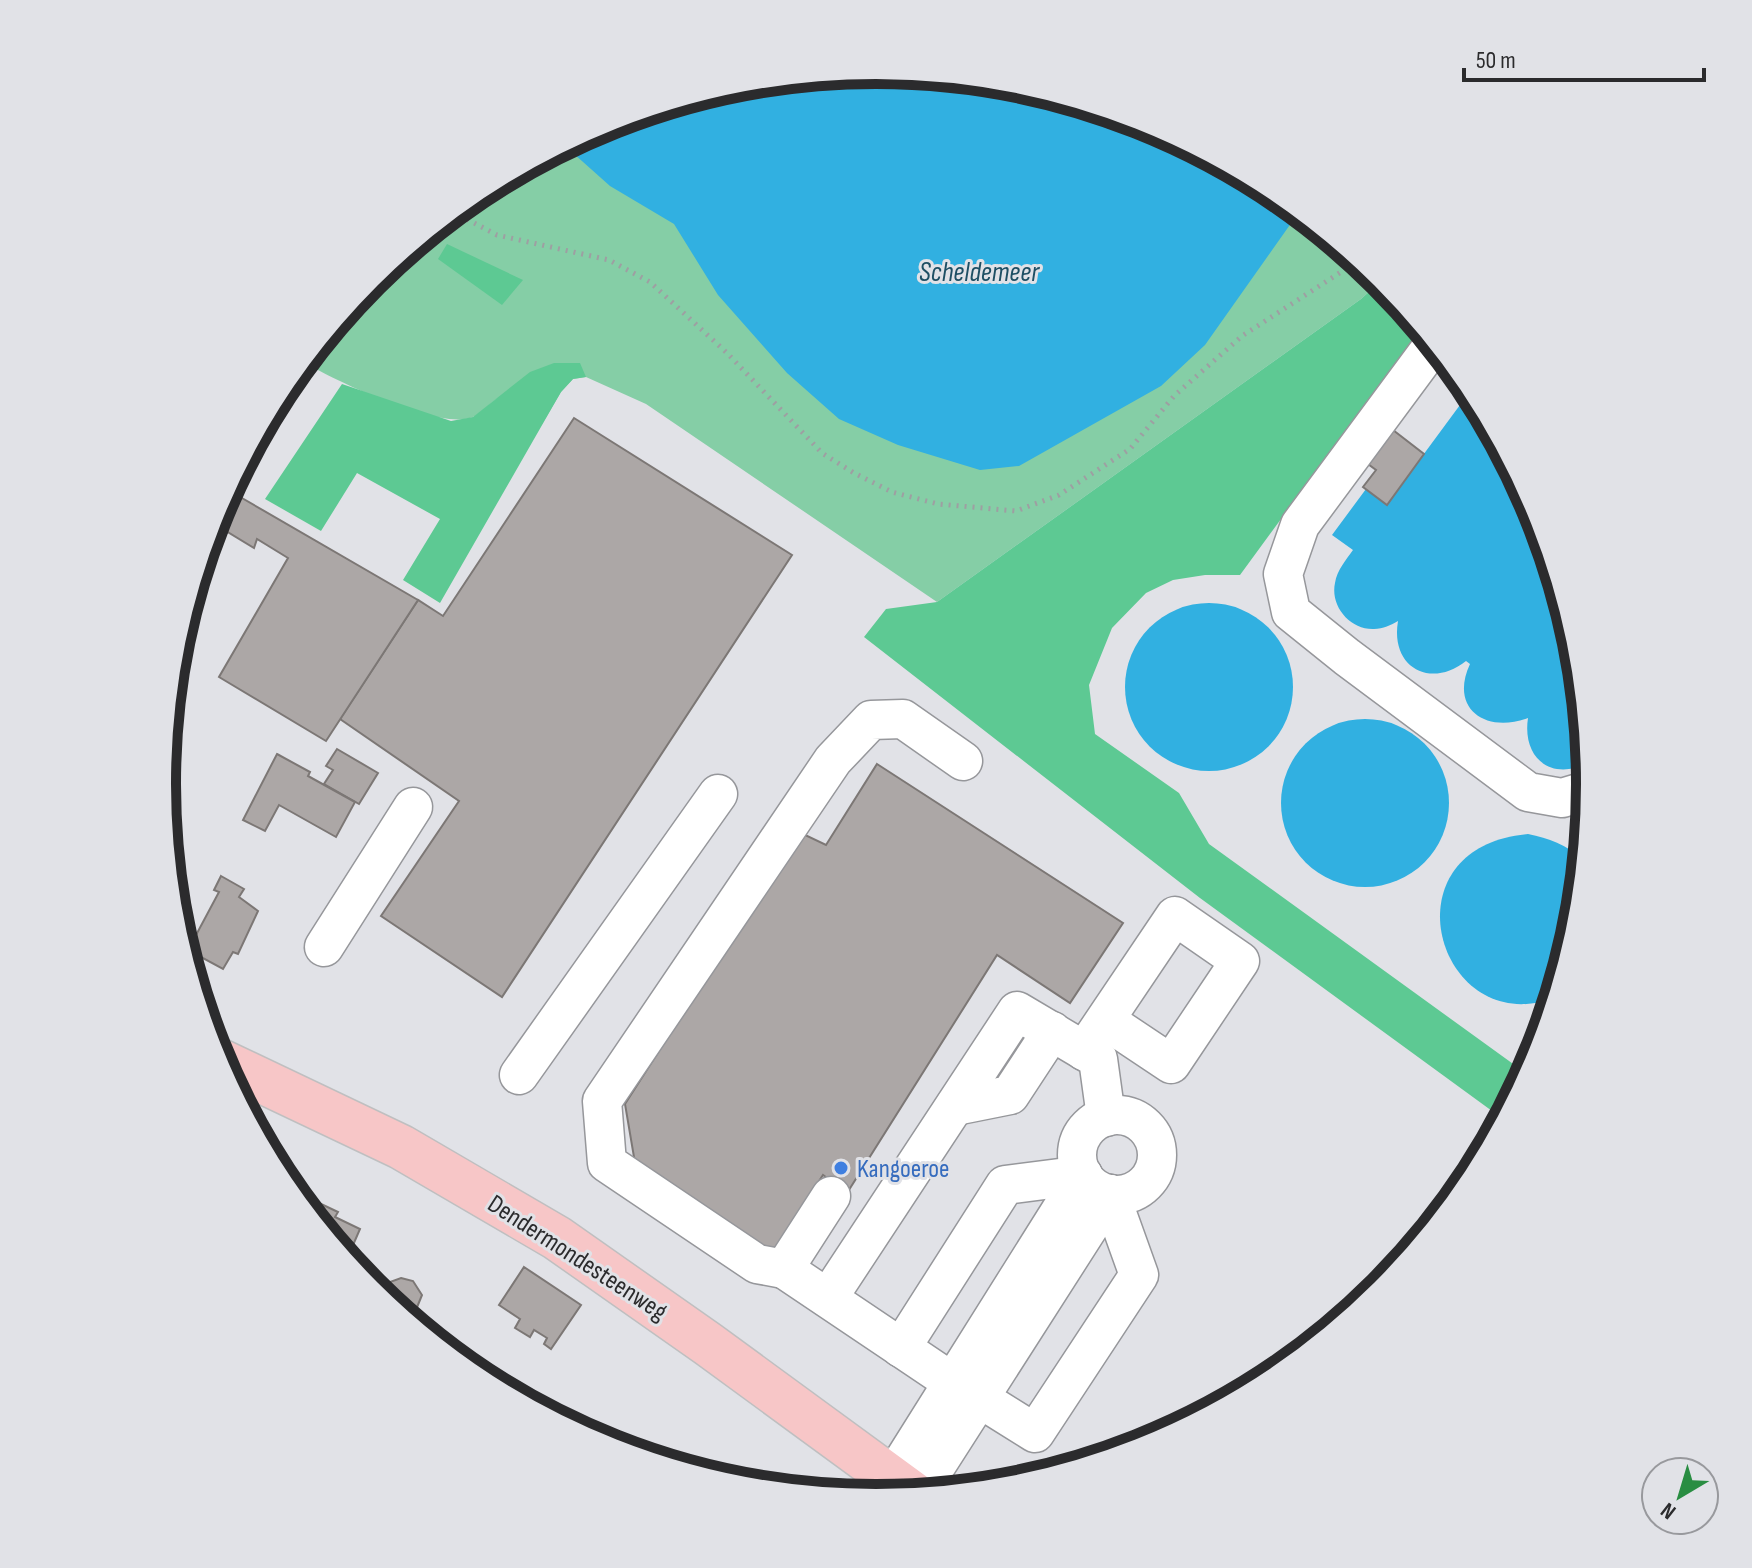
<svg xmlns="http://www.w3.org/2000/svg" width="1752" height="1568" viewBox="0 0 1752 1568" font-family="'Sofia Sans Condensed',sans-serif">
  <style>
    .green { fill: #85cea6 }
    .forest { fill: #5dc993 }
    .water { fill: #31b0e1 }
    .building { fill: #aca7a6; stroke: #7c7775; stroke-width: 2 }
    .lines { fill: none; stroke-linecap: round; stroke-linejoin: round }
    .minor-casing { stroke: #96979b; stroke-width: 41 }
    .major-casing { stroke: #bfbfc0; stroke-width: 47 }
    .path { stroke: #9e9fa2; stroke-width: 5; stroke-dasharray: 2 6; stroke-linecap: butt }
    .minor { stroke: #fff; stroke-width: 38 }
    .major { stroke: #f7c6c7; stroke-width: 44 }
    .shop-dot { fill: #3f7fe0; stroke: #e1e2e7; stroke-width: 3 }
    .labels { text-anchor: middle; stroke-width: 6; stroke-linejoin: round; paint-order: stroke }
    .shop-label { font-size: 26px; fill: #366cbe; stroke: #e1e2e7; text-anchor: start }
    .street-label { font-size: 26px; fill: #2b2b2d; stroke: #e1e2e7 }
    .water-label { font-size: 28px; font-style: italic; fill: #1e4f64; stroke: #e1e2e7 }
    .rim { fill: none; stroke: #2b2b2d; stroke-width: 10 }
  </style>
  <rect width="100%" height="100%" fill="#e1e2e7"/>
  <path class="green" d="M876,70l140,14 134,41 123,66 109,89 -21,19 -424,303 -291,-198 -60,-27 -13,2 -12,13 -19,32 -44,-26c-8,5 -17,15 -25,19 -35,14 -138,-37 -170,-55l68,-83 109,-89 123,-66 134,-40z"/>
  <g class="forest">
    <path d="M447,244l76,36 -21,25 -64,-46z"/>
    <path d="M1382,280l39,48 -181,247h-35l-32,5 -27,13 -34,35 -23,57 6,49 84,59 30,51 318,230 -24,45 -303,-221 -336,-261 22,-28 51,-7 424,-303z"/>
    <path d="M554,363h26l6,14 -13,2 -12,13 -121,211 -37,-23 37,-61 -83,-46 -36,58 -56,-32 77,-115 109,37 22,-4 57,-45z"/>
  </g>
  <g class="water">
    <path d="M876,70l140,14 134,41 123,66 26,21 -94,133 -44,41 -142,80 -39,4 -82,-25 -59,-26 -52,-46 -69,-78 -44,-71 -64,-38 -46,-41 39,-21 134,-40z"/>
    <path d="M1471,390l65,121 40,134 12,118c-38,19 -66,-6 -60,-45 -42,16 -79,-9 -58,-54l-4,-3c-35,28 -76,7 -68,-40 -7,4 -15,8 -24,8 -24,1 -44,-23 -39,-46 2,-13 11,-23 18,-33l-21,-15 34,-46 21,15z"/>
    <circle cx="1209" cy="687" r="84"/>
    <circle cx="1365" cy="803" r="84"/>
    <path d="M1528,834c21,4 38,11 55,25l-7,65 -22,74c-116,43 -173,-151 -26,-164z"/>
  </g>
  <g class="building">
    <path d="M574,418l218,137 -290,442 -121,-81 78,-115 -119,-82 78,-119 25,16z"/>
    <path d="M1393,430l31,24 -37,51 -24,-18 13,-17 -8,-6z"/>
    <path d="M228,490l190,110 -92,141 -107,-64 69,-119 -31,-19 -3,9 -41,-25z"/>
    <path d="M337,749l41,24 -19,31 -35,-20 9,-14 -7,-4z"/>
    <path d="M277,754l33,18 -2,4 47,26 -19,35 -57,-32 -14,26 -22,-11z"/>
    <path d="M877,764l246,159 -53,80 -73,-48 -150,238 -24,-18 -52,81 -135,-87 -11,-65 174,-272 27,13z"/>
    <path d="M221,876l23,13 -5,8 19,14 -20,43 -5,-2 -10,17 -35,-19 31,-58 -5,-2z"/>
    <path d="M319,1203l19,9 -3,5 25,12 -13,30 -34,-41z"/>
    <path d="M524,1267l57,38 -30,44 -7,-5 3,-6 -13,-8 -4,7 -15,-9 5,-9 -21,-14z"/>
    <path d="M401,1278l12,3 9,14 -11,27 -28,-24 7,-16z"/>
    <path d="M485,1370l14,8 -5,8 -14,-8z"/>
  </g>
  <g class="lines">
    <g class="minor-casing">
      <g id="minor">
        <path d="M1434,344l-134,181 -17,49 8,38 56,45 181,135 34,6 27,-8"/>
        <path d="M324,947l89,-140"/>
        <path d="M1084,1051l91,-135 65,45 -69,103 -66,-44"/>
        <path d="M519,1075l199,-281"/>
        <path d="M955,1106l55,-11 42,-64"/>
        <circle cx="1117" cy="1155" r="40"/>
        <path d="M831,1196l-47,73 168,113"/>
        <path d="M784,1269l-27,-5 -150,-101 -5,-62 231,-341 38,-40 32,-1 60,42"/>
        <path d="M828,1298l189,-287 81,48 8,58"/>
        <path d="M901,1348l104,-163 78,-10"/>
        <path d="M979,1398l56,35 104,-158 -29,-81"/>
        <path d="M892,1479l191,-304"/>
        <path d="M918,1494l192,-300"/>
      </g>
    </g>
    <g class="major-casing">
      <path id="major" d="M218,1060l183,87 156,91 151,106 205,150"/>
    </g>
    <path class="path" d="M453,212l44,23 112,25 41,22 77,71 95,100 32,20 38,19 46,12 78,7 43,-16 71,-46 44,-53 68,-60 116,-75"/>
    <use href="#minor" class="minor"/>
    <use href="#major" class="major"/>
  </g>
  <circle class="shop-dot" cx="841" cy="1168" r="8"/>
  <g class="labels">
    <g class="shop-label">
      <text x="857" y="1177">Kangoeroe</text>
    </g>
    <g class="street-label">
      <text transform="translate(578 1257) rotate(33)" y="9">Dendermondesteenweg</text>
    </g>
    <g class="water-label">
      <text x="979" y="281">Scheldemeer</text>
    </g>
  </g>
  <path d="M0 0H1752V1568H0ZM176 784a700 700 0 1 1 1400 0a700 700 0 1 1-1400 0Z" fill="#e1e2e7" fill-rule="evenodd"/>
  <path class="rim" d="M176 784a700 700 0 1 1 1400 0a700 700 0 1 1-1400 0Z"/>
  <g transform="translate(1680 1496) rotate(218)"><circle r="38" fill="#e1e2e7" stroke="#98999d" stroke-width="2"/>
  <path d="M0-6L14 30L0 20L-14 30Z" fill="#298d42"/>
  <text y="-12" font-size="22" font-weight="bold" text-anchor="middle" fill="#2b2b2d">N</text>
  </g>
  <path d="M1464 68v12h240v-12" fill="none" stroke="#2b2b2d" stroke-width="4"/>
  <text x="1476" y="68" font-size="24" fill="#2b2b2d" stroke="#e1e2e7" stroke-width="6" paint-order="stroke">50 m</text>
</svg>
